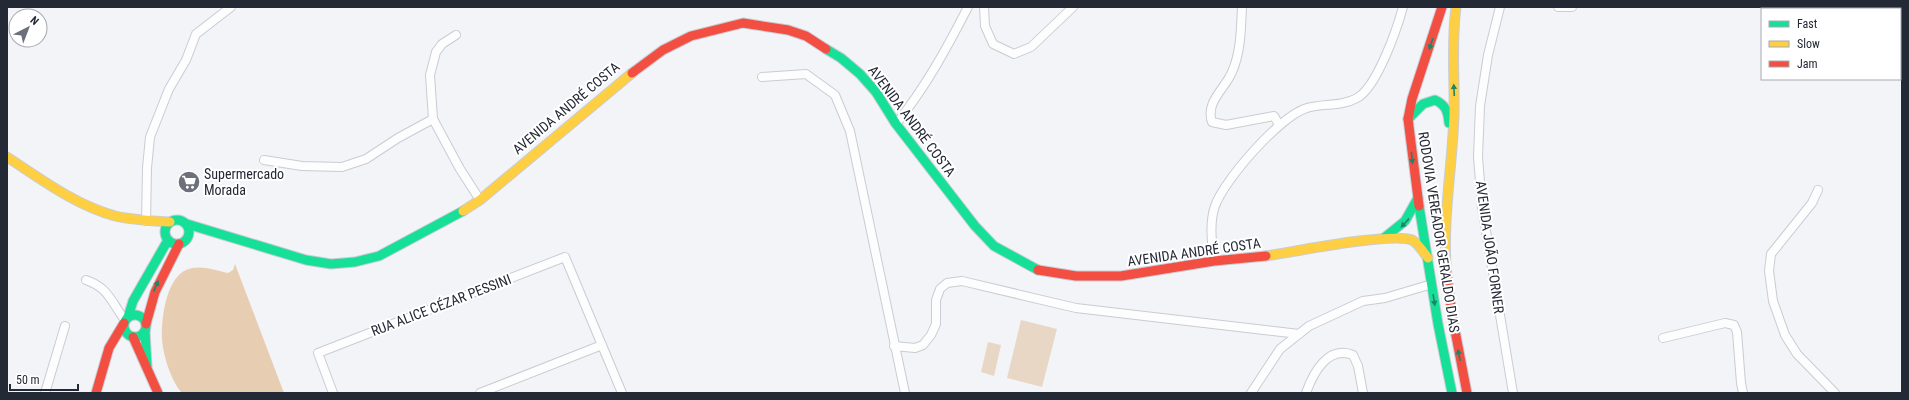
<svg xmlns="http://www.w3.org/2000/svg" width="1909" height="400" viewBox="0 0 1909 400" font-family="'Roboto Condensed',sans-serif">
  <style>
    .green { fill: #e8d7c5 }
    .forest { fill: #e7ceb2 }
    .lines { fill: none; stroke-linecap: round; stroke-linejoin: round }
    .street-casing { stroke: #c9ccd4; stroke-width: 10 }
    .fast-casing { stroke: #c9ccd4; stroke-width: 11 }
    .slow-casing { stroke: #c9ccd4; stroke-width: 11 }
    .jam-casing { stroke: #c9ccd4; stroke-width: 11 }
    .street { stroke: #fdfdfe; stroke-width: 8 }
    .fast { stroke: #16e098; stroke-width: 9 }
    .slow { stroke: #ffcf43; stroke-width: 9 }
    .jam { stroke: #f24e42; stroke-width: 9 }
    .oneway { fill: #1d8467 }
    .labels { text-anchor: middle; stroke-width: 4; stroke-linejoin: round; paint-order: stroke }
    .street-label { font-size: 14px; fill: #242936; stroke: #fff }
    .poi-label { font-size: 14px; fill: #242936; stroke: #fff; text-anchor: start }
  </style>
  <rect width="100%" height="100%" fill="#f2f4f8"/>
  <g class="green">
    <path d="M1021,320l36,9 -15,58 -35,-9z"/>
    <path d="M988,342l13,3 -7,31 -13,-4z"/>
  </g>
  <path class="forest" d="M235,264l49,129h-102c-11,-12 -19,-38 -20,-54 -1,-20 4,-60 24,-69 13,-6 29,0 42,3l5,-3z"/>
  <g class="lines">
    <g class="street-casing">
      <g id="street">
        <path d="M984,7l1,19 8,18 21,10 17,-7 42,-40"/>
        <path d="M1242,7c-1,21 -1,45 -10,65 -7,17 -27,30 -20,50l14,3 48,-9 5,9"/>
        <path d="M1500,7l-12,48 -8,51 -2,51 4,50 31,186"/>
        <path d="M1558,7h14"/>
        <path d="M1792,7l11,2"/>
        <path d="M1822,9l19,-2"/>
        <path d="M456,35l-14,9 -6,8 -6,23 3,44 27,50 20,31"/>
        <path d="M762,77l44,-3 29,21 15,36 55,262"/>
        <path d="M896,124c29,-36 51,-76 72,-117"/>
        <path d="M264,160l38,6 40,1 24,-8 32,-21 35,-19"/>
        <path d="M1818,190l-6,13 -41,51 -2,17 4,30 12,34 12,19 38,39"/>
        <path d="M146,221l1,-53 3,-31 19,-48 17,-29 10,-26 35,-27"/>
        <path d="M1214,261c-2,-17 -5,-38 1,-55 9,-26 65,-90 92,-98 16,-5 34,-1 50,-10 20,-11 40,-69 46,-91"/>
        <path d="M86,280c23,8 25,22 39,40"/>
        <path d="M1663,338l62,-15 9,2 3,7 4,51 2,10"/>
        <path d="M894,346l21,2 8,-3 8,-10 5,-11v-24l4,-11 7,-6 15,-2 114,27 223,26"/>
        <path d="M45,393l20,-67"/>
        <path d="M333,393l-15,-40 247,-96 57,136"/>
        <path d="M480,393l122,-48"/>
        <path d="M1251,393l29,-44 29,-23 54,-25 22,-3 47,-14"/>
        <path d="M1306,393c7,-20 22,-48 47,-38l5,11 5,27"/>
      </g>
    </g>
    <g class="fast-casing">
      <g id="fast">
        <path d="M826,49l15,9 19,16 16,18 20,32 79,102 19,20 44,24"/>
        <path d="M1408,119l15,-15 12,-4c11,5 13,12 14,23"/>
        <path d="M1419,206l19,118 14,69"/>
        <circle cx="177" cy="232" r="12"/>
        <path d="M187,224l119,36 25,4 24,-2 24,-6 84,-45"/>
        <path d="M1384,238l21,-17 13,-23"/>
        <circle cx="135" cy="326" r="11"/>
        <path d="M128,317l5,-16 35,-61"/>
        <path d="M145,331l2,35"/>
      </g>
    </g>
    <g class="slow-casing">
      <g id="slow">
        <path d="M7,157c34,22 68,48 108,59 18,4 37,5 55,6"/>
        <path d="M463,211l17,-11 152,-127"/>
        <path d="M1266,256c27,-4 125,-24 146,-16 6,3 12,13 16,18"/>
        <path d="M1446,267c-3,-51 6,-100 8,-150 1,-37 -3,-73 2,-110"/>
      </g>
    </g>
    <g class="jam-casing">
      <g id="jam">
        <path d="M632,73l31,-23 28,-14 52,-13 45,7 18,6 20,13"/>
        <path d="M1419,206l-11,-87 4,-20 30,-92"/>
        <path d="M1446,267l6,48 15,78"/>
        <path d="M1038,270l38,6h45l93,-15 52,-5"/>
        <path d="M146,324l9,-32 24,-48"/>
        <path d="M133,337l25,56"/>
        <path d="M96,393l13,-45 15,-25"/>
      </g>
    </g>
    <use href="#street" class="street"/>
    <use href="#fast" class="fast"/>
    <use href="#slow" class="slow"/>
    <use href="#jam" class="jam"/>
  </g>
  <defs><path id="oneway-solid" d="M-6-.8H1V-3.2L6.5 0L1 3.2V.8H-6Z"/></defs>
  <g class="oneway">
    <use href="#oneway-solid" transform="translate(1431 44) rotate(108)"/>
    <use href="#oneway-solid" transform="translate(1454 90) rotate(-93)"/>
    <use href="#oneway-solid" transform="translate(1412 158) rotate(84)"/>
    <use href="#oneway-solid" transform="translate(1405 223) rotate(133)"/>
    <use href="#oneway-solid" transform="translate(156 286) rotate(-67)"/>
    <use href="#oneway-solid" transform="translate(1434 300) rotate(81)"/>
    <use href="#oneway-solid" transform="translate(1459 355) rotate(-102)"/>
  </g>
  <defs>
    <g id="supermarket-disc" transform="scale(1.15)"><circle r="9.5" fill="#6c707a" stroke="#fff"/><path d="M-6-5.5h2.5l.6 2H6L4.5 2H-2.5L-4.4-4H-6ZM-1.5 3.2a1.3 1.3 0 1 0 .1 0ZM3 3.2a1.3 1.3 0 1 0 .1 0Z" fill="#fff"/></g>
  </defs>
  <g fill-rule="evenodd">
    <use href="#supermarket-disc" x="189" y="182"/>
  </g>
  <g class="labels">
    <g class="street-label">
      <text transform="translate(566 108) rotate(-40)" y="5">AVENIDA ANDRÉ COSTA</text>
      <text transform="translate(912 121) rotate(53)" y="5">AVENIDA ANDRÉ COSTA</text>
      <text transform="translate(1439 232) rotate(81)" y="5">RODOVIA VEREADOR GERALDO DIAS</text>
      <text transform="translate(1490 247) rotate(82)" y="5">AVENIDA JOÃO FORNER</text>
      <text transform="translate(1194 252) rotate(-8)" y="5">AVENIDA ANDRÉ COSTA</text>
      <text transform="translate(441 305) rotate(-21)" y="5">RUA ALICE CÉZAR PESSINI</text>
    </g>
    <g class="poi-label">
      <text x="204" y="179">Supermercado<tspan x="204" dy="16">Morada</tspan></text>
    </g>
  </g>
  <rect width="1909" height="400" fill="none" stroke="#242936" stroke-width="16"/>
  <rect x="1761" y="8" width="140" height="72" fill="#ffffff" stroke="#a7a9af"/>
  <rect x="1769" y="21" width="20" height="6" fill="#16e098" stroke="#a7a9af"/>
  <text x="1797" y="28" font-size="12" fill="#242936">Fast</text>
  <rect x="1769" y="41" width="20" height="6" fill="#ffcf43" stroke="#a7a9af"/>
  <text x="1797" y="48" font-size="12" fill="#242936">Slow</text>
  <rect x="1769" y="61" width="20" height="6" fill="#f24e42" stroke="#a7a9af"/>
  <text x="1797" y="68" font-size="12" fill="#242936">Jam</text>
  <g transform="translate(28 28) rotate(42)"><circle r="19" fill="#ffffff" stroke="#a7a9af"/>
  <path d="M0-3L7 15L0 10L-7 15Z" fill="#6c707a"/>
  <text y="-6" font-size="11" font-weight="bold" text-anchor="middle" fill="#242936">N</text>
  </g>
  <path d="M10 384v6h68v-6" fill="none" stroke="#242936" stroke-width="2"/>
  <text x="16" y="384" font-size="12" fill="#242936" stroke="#ffffff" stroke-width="3" paint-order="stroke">50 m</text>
</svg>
